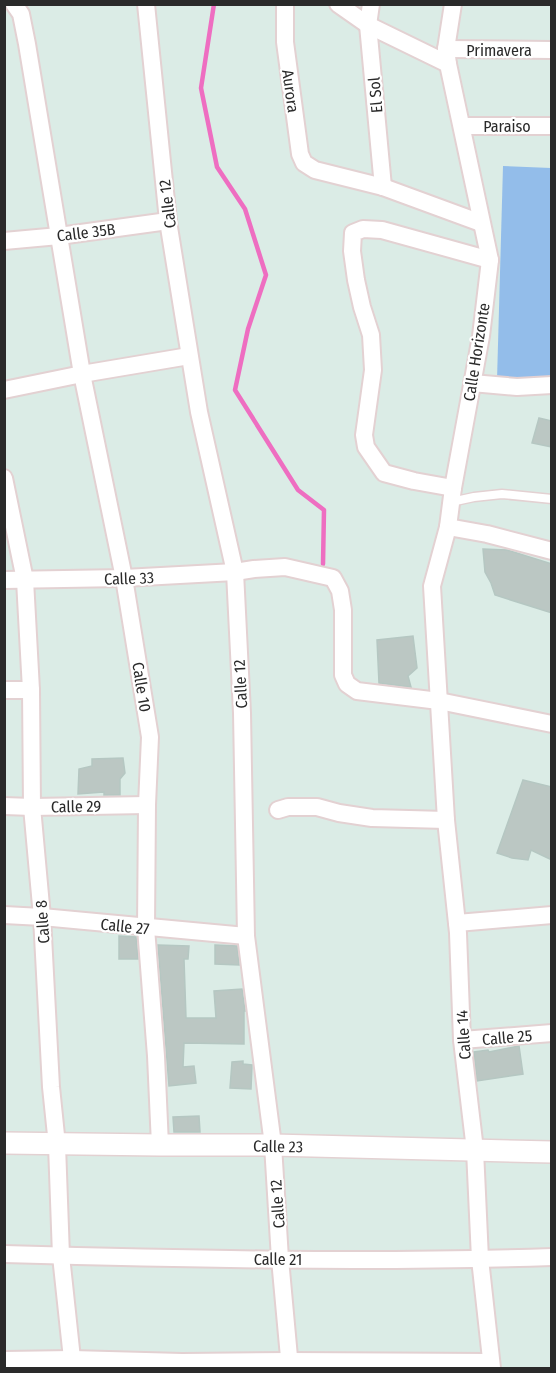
<svg xmlns="http://www.w3.org/2000/svg" width="556" height="1373" viewBox="0 0 556 1373" font-family="'Fira Sans Condensed',sans-serif">
  <style>
    .pitch { fill: #93bdea }
    .lines { fill: none; stroke-linecap: round; stroke-linejoin: round }
    .stream { stroke: #ee6ec1; stroke-width: 4.5 }
    .building { fill: #bbc7c3; stroke: #b5c7c2; stroke-width: 1.5 }
    .service-casing { stroke: #e3d1d2; stroke-width: 11 }
    .minor-casing { stroke: #e3d1d2; stroke-width: 20 }
    .tertiary-casing { stroke: #e3d1d2; stroke-width: 24 }
    .service { stroke: #fff; stroke-width: 8 }
    .minor { stroke: #fff; stroke-width: 16 }
    .tertiary { stroke: #fff; stroke-width: 21 }
    .labels { text-anchor: middle; stroke-width: 4.5; stroke-linejoin: round; paint-order: stroke }
    .street-label { font-size: 16px; fill: #2a2a2a; stroke: #fff }
  </style>
  <rect width="100%" height="100%" fill="#dbece6"/>
  <path class="pitch" d="M503,166l48,2v213l-54,-1z"/>
  <g class="lines">
    <path class="stream" d="M214,4l-13,84 16,79 28,42 21,66 -18,54 -13,61 63,100 26,20 -1,54"/>
  </g>
  <g class="building">
    <path d="M539,418l13,3v26l-20,-4z"/>
    <path d="M483,549l24,1 45,14v49l-57,-18 -4,-12 -6,-11z"/>
    <path d="M413,636l4,32 -9,8 3,11 -32,-4 -2,-43z"/>
    <path d="M123,758l2,15 -5,6v16h-16v-3l-26,2 1,-25 13,-3v-7z"/>
    <path d="M523,780l29,7v73l-21,-10 -3,10 -16,-2 -15,-5z"/>
    <path d="M119,936l17,1 2,22h-19z"/>
    <path d="M158,945l31,1 -1,13h-4l2,59h30l-2,-27 28,-2 3,22h-1v33l-60,-1 -1,24 11,-1 2,17 -27,3z"/>
    <path d="M215,945l22,1 2,19 -24,-1z"/>
    <path d="M519,1046l4,28 -46,7 -3,-29 14,-2 1,2z"/>
    <path d="M243,1061v3l9,1 -1,24 -21,-1 2,-26z"/>
    <path d="M199,1116l1,16h-26l-1,-15z"/>
  </g>
  <g class="lines">
    <g class="service-casing">
      <path id="service" d="M451,502l23,-5 28,-3 50,5"/>
    </g>
    <g class="minor-casing">
      <g id="minor">
        <path d="M14,4l7,10 6,30 55,330 42,204 26,159 -3,68 -1,123 10,128 4,89"/>
        <path d="M146,4l22,217 31,191 36,160 7,141 4,223 27,209 7,114 10,109"/>
        <path d="M285,4v38l15,112 4,9 11,7 68,17 98,36"/>
        <path d="M338,4l30,21 80,39"/>
        <path d="M371,4l-3,21 15,162"/>
        <path d="M453,4l-7,45 2,15 42,196 -9,76 -28,152 -5,39 -16,59 14,234 12,113 4,107 13,110 5,109 12,109"/>
        <path d="M446,49l106,1"/>
        <path d="M462,126h90"/>
        <path d="M4,241l55,-5 109,-15"/>
        <path d="M472,383l45,4 35,-2"/>
        <path d="M4,390l78,-16 107,-18"/>
        <path d="M4,478l21,102 6,110 1,117 10,110 9,170 6,58 4,111 12,112"/>
        <path d="M453,488l-39,-7 -30,-8 -18,-26 -2,-12 9,-65 -2,-35 -9,-28 -6,-27 -4,-29 1,-18 10,-4 19,1 108,30"/>
        <path d="M448,527l39,7 65,17"/>
        <path d="M4,580l120,-2 111,-6 19,-3 31,-2 48,11 7,13 3,19v65l4,9 10,7 82,10 113,23"/>
        <path d="M4,690h27"/>
        <path d="M4,806l28,1 115,-2"/>
        <path d="M278,810l10,-3h29l22,6 33,5 74,2"/>
        <path d="M4,915l38,2 204,19"/>
        <path d="M457,923l95,-8"/>
        <path d="M462,1040l90,-7"/>
        <path d="M4,1254c183,5 365,9 548,3"/>
        <path d="M4,1360l68,-1 110,3 107,-1 202,1"/>
      </g>
    </g>
    <g class="tertiary-casing">
      <path id="tertiary" d="M4,1143l156,2h113l279,7"/>
    </g>
    <use href="#service" class="service"/>
    <use href="#minor" class="minor"/>
    <use href="#tertiary" class="tertiary"/>
  </g>
  <g class="labels">
    <g class="street-label">
      <text x="499" y="56">Primavera</text>
      <text transform="translate(291 91) rotate(82)" y="6">Aurora</text>
      <text transform="translate(375 95) rotate(-95)" y="6">El Sol</text>
      <text x="507" y="132">Paraiso</text>
      <text transform="translate(167 204) rotate(-97)" y="6">Calle 12</text>
      <text transform="translate(86 232) rotate(-7)" y="6">Calle 35B</text>
      <text transform="translate(476 352) rotate(-81)" y="6">Calle Horizonte</text>
      <text transform="translate(129 578) rotate(-2)" y="6">Calle 33</text>
      <text transform="translate(240 684) rotate(-93)" y="6">Calle 12</text>
      <text transform="translate(142 687) rotate(81)" y="6">Calle 10</text>
      <text transform="translate(76 806) rotate(-1)" y="6">Calle 29</text>
      <text transform="translate(42 922) rotate(-94)" y="6">Calle 8</text>
      <text transform="translate(125 926) rotate(6)" y="6">Calle 27</text>
      <text transform="translate(463 1035) rotate(-94)" y="6">Calle 14</text>
      <text transform="translate(507 1037) rotate(-5)" y="6">Calle 25</text>
      <text transform="translate(278 1146) rotate(1)" y="6">Calle 23</text>
      <text transform="translate(277 1204) rotate(-94)" y="6">Calle 12</text>
      <text x="278" y="1265">Calle 21</text>
    </g>
  </g>
  <rect width="556" height="1373" fill="none" stroke="#2a2a2a" stroke-width="12"/>
</svg>
